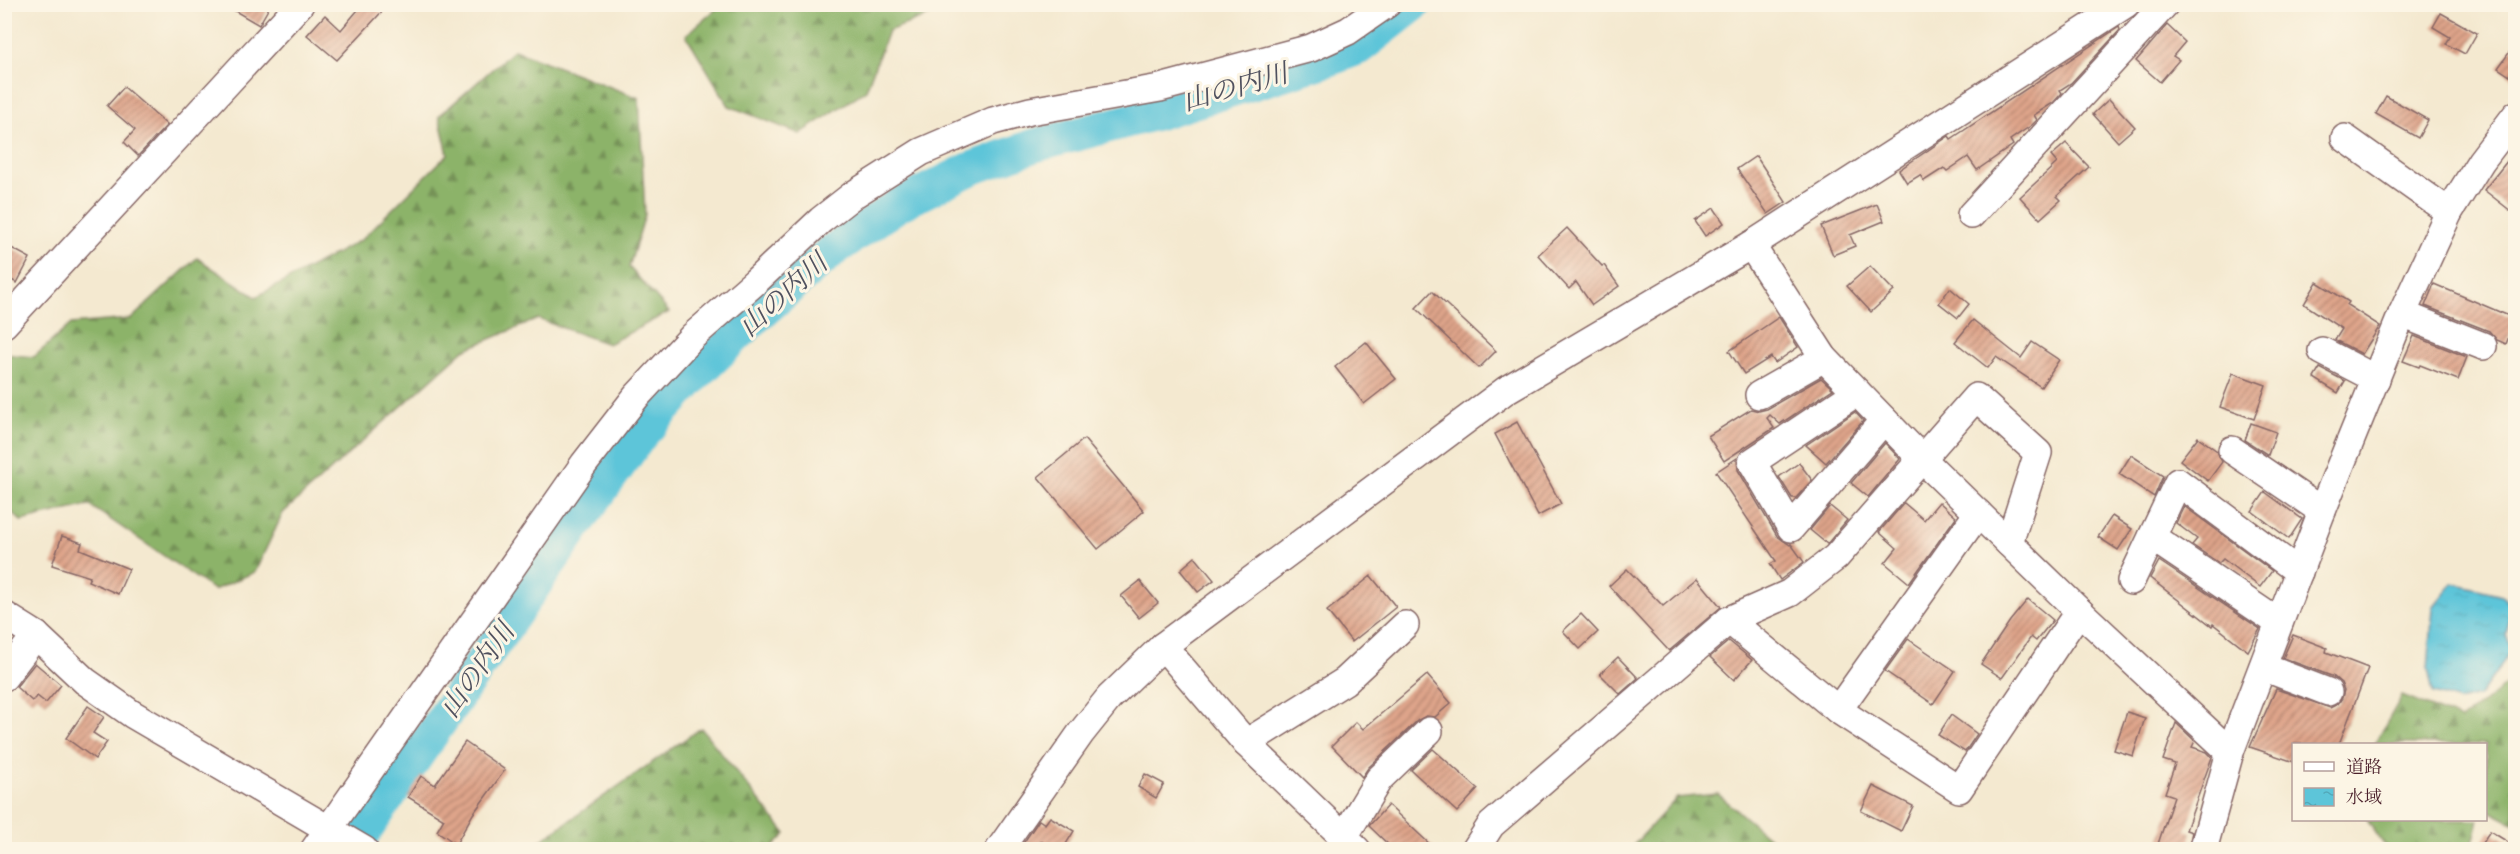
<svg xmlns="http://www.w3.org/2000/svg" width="2520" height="854" viewBox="0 0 2520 854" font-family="'Sorts Mill Goudy','Noto Serif JP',serif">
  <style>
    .forest { fill: url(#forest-firs); stroke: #6b694a; stroke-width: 1.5 }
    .water { fill: url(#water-ripples); stroke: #547282; stroke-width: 1.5 }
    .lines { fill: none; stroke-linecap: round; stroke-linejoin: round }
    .river { stroke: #5dc5d9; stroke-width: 34 }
    .building { fill: url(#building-hatch) }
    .minor-casing { stroke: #866665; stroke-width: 30 }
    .minor { stroke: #fff; stroke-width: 27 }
    .labels { text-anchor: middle; stroke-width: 6; stroke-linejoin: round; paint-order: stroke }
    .water-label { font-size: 27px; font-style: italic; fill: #50515f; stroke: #fcf5e5 }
  </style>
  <defs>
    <pattern id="forest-firs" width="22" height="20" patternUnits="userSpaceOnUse" patternTransform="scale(1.5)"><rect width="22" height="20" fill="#8cb369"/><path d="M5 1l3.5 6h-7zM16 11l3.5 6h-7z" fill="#749157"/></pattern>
    <pattern id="water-ripples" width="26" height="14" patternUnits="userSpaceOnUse" patternTransform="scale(1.5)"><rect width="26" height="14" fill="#5dc5d9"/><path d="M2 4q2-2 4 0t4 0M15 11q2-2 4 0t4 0" fill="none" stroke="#52a9ba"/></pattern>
    <pattern id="building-hatch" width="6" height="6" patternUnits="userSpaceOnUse" patternTransform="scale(1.5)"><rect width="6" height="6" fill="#dea48a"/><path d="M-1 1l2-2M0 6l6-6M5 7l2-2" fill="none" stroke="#b68571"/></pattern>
  </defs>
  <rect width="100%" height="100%" fill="#fcf5e5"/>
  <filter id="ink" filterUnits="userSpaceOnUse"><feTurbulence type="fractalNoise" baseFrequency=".0167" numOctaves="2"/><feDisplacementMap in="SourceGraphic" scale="12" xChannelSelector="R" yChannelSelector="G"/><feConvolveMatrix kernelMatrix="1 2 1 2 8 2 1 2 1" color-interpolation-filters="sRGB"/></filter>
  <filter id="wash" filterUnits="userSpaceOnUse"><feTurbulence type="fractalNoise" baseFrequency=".008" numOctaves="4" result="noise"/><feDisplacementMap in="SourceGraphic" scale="24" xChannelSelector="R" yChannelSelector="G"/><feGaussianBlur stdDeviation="1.35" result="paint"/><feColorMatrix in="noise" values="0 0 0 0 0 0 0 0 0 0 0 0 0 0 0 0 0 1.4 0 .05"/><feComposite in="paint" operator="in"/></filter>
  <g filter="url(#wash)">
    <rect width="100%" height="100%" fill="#f4e9d0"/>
    <g class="forest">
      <path d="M721,5v-1l236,1 -69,26 -22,59 -66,44 -71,-28 -43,-71z"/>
      <path d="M514,50l125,48 6,117 -16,52 40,45 -61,32 -70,-25 -74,31 -181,163 -28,59 -41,18 -125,-85 -68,16 -16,-15v-152l29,3 37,-33 60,-5 66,-61 59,39 105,-57 87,-86 -9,-38z"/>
      <path d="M2515,678v146l-29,-15v-65h-111l27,-48 59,24z"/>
      <path d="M701,728l85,106 -15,15h-242z"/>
      <path d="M1718,794l64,55h-152l47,-51z"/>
      <path d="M2367,820h112l-8,30 -84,-1z"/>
    </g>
    <path class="water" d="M2453,583l49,12 10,14 -6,25 6,16 -33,46 -20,5 -26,-8 -5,-24 5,-61z"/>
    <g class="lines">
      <path class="river" d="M352,850l220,-319 69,-96 52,-57 62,-60 77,-67 66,-46 72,-36 63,-23 125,-33 173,-54 28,-11 56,-44"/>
    </g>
    <g id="blocks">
      <g class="building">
        <path d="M223,4h48l-12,21z"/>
        <path d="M363,4h26l-52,56 -30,-25 18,-20 16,15z"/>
        <path d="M2441,13l36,20 -12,21 -19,-10 4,-7 -17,-10z"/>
        <path d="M2167,25l18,17 -12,14 6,4 -19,22 -24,-21z"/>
        <path d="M2119,27l1,3 -49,53 -11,7 2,3 -9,10 -19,12 3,5 -5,5 -22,15 3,5 -36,25 -9,-13 -21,14 -3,-3 -20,13 -4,-6 -13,8 -8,-13 50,-34 2,3z"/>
        <path d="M2516,43v37l-18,-12z"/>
        <path d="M124,87l43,38 -29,31 -14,-14 11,-12 -28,-24z"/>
        <path d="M2386,96l42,24 -10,18 -42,-24z"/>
        <path d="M2109,99l26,28 -17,15 -25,-28z"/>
        <path d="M2066,143l23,24 -32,29 4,4 -21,19 -20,-22 37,-34 -6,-7z"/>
        <path d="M2516,150v65l-32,-25z"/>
        <path d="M1756,156l30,46 -18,12 -31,-45z"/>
        <path d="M1877,204l7,17 -34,14 5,11 -22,9 -12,-29z"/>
        <path d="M1714,208l10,15 -19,13 -10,-15z"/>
        <path d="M1567,228l35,38 2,-1 15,21 -27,19 -16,-23 -7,7 -31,-34z"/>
        <path d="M4,244l26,14 -13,25 -13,-7z"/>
        <path d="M1870,266l24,25 -23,21 -24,-26z"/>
        <path d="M2317,282l32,20 -2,3 33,21 -18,28 -27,-14 7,-11 -38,-25z"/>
        <path d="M2434,284l82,35 -10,25 -9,-4 -8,-9 -64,-25z"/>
        <path d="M1950,288l19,16 -11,14 -19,-15z"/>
        <path d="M1432,291l64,60 -17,17 -63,-60z"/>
        <path d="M1779,317l19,30 -23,16 -4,-6 -27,17 -15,-23z"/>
        <path d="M1973,320l48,38 11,-16 27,18 -18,27 -45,-30 -8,11 -33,-26z"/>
        <path d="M2414,336l53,21 -9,23 -38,-15 -1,2 -16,-6z"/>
        <path d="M1366,342l30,37 -32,25 -29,-37z"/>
        <path d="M2320,368l25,13 -7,12 -24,-15z"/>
        <path d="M2233,373l33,12 -12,34 -34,-12z"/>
        <path d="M1821,378l12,11 -53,35 -10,-9 -3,3 7,10 -50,33 -16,-25 43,-27 8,2 8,-2z"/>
        <path d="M1855,412l8,9 -37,42 -20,-18z"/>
        <path d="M1517,422l44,82 -23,12 -43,-82z"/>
        <path d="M2251,423l25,9 -8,23 -23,-15z"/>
        <path d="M2198,437l19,14 5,11 -14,19 -28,-21z"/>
        <path d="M1084,439l60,72 -46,38 -60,-72z"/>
        <path d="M1885,443l15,16 -32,38 -17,-14z"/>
        <path d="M2131,455l32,21 -9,21 -35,-23z"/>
        <path d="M1737,458l1,12 39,66 13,9 1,-1 13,18 -24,18 -10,-16 6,-3 -60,-89z"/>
        <path d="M1799,463l13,17 -16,18h-4l-13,-21z"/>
        <path d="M2265,492l37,27 -13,20 -37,-28z"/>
        <path d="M1939,502l17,15 -47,66 -24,-20 12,-15 -18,-16 25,-29 20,17z"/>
        <path d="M1830,506l17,14 -20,24 -17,-14z"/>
        <path d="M2184,506l88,65 -12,16 -37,-28 -4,4 -27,-18 5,-6 -21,-16z"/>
        <path d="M2112,516l20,13 -14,21 -20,-13z"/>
        <path d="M62,536l20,7 -2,6 49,20 -11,25 -30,-13 2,-4 -38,-12z"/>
        <path d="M1195,557l19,23 -16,12 -18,-22z"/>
        <path d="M2159,561l101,68 -12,22 -35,-27 -1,2 -62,-48z"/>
        <path d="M1627,569l36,37 34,-28 24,29 -52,44 -60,-65z"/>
        <path d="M1371,576l25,31 -44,35 -25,-31z"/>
        <path d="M1140,581l18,22 -19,15 -18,-22z"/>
        <path d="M2028,599l25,21 -17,21 -5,-4 -29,41 -21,-14 29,-43z"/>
        <path d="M1581,614l17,18 -18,17 -17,-18z"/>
        <path d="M2293,635l34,13 -1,4 42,16 -29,76h-45v18l-44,-15 26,-58 54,19 8,-4 4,-6 2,-8 -3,-7 -7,-6 -51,-19z"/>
        <path d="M1908,639l47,32 -22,33 -48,-33z"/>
        <path d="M1729,641l23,19 -18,20 -24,-23z"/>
        <path d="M1618,657l20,21 -18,16 -20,-20z"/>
        <path d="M35,663l26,22 -15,18 -9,-7 -5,5 -16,-14z"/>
        <path d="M1427,675l24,28 -16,14 -9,-1 -8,4 -50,48 -6,9 -30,-31 24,-24 7,7z"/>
        <path d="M88,706l16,11 -11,16 14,9 -12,17 -29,-21z"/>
        <path d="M2127,712l18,6 -12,38 -19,-6z"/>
        <path d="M1951,715l26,19 -12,18 -27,-17z"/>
        <path d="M2176,723l19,18 -3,6 15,5 5,5 -26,73 6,2 -4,17h-23l-8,-2 17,-51 -9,-3 10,-29 -12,-4z"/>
        <path d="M465,742l40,28 -32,44 -17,30 -19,-13 7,-12 -36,-22 13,-21 14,9z"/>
        <path d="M1433,749l45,40 -21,23 -46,-42z"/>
        <path d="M1145,774l19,10 -8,14 -18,-11z"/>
        <path d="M1873,786l40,20 -12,25 -40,-20z"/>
        <path d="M1388,805l47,44h-42l-24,-23z"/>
        <path d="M1050,817l24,14 -11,18h-8l-14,-8 -5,8h-6l-8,-4 17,-25 6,4z"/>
        <path d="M2490,831l26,16v2h-38z"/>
      </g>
    </g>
  </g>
  <g filter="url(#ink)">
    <use href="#blocks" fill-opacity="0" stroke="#866665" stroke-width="1.5"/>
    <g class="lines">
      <g class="minor-casing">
        <g id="minor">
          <path d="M2345,138l104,74"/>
          <path d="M1971,215l194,-211"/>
          <path d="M1751,245l73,113 97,100 158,153 151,141"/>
          <path d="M2402,314l81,32"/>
          <path d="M4,324l296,-320"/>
          <path d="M2322,351l54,28"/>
          <path d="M1857,392l-105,70 39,66 93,-108"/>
          <path d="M1759,395l65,-37"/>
          <path d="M2232,450l90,61"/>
          <path d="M2152,537l127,86"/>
          <path d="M2131,581l47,-99 121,90"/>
          <path d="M4,615l32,20 49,46 47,33 232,136"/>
          <path d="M1729,620l109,90 121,79 120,-178"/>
          <path d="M1163,646l83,97 111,107"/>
          <path d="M2263,667l65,25"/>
          <path d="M4,677l32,-42"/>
          <path d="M1838,710l140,-197"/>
          <path d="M1246,743l99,-62 60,-56"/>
          <path d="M1344,837l35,-58 50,-48"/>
          <path d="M314,850l270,-386 52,-67 57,-61 63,-55 65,-61 32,-25 68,-43 72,-31 37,-10 130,-23 151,-40 37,-17 39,-27"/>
          <path d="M999,850l82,-117 28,-35 54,-52 343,-256 245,-145 375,-241"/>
          <path d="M1475,850l16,-25 238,-205 61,-27 46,-36 140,-160 62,56 -29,90"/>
          <path d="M2203,850l27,-98 92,-241 80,-197 47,-102 32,-51 35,-46"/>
        </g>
      </g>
      <use href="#minor" class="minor"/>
    </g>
  </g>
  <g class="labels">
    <g class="water-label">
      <text transform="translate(1235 87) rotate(-16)" y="9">山の内川</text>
      <text transform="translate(783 295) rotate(-42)" y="9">山の内川</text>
      <text transform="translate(477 670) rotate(-55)" y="9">山の内川</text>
    </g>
  </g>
  <rect width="2520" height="854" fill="none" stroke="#fcf5e5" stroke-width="24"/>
  <rect x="2292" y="743" width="195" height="78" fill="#fcf5e5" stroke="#b59f9b" stroke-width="1.5"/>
  <rect x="2304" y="762" width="30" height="9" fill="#ffffff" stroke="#b59f9b" stroke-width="1.5"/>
  <text x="2346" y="773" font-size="18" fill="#4a1f2b">道路</text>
  <rect x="2304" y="788" width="30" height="18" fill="url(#water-ripples)" stroke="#b59f9b" stroke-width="1.5"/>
  <text x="2346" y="803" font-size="18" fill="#4a1f2b">水域</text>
</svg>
